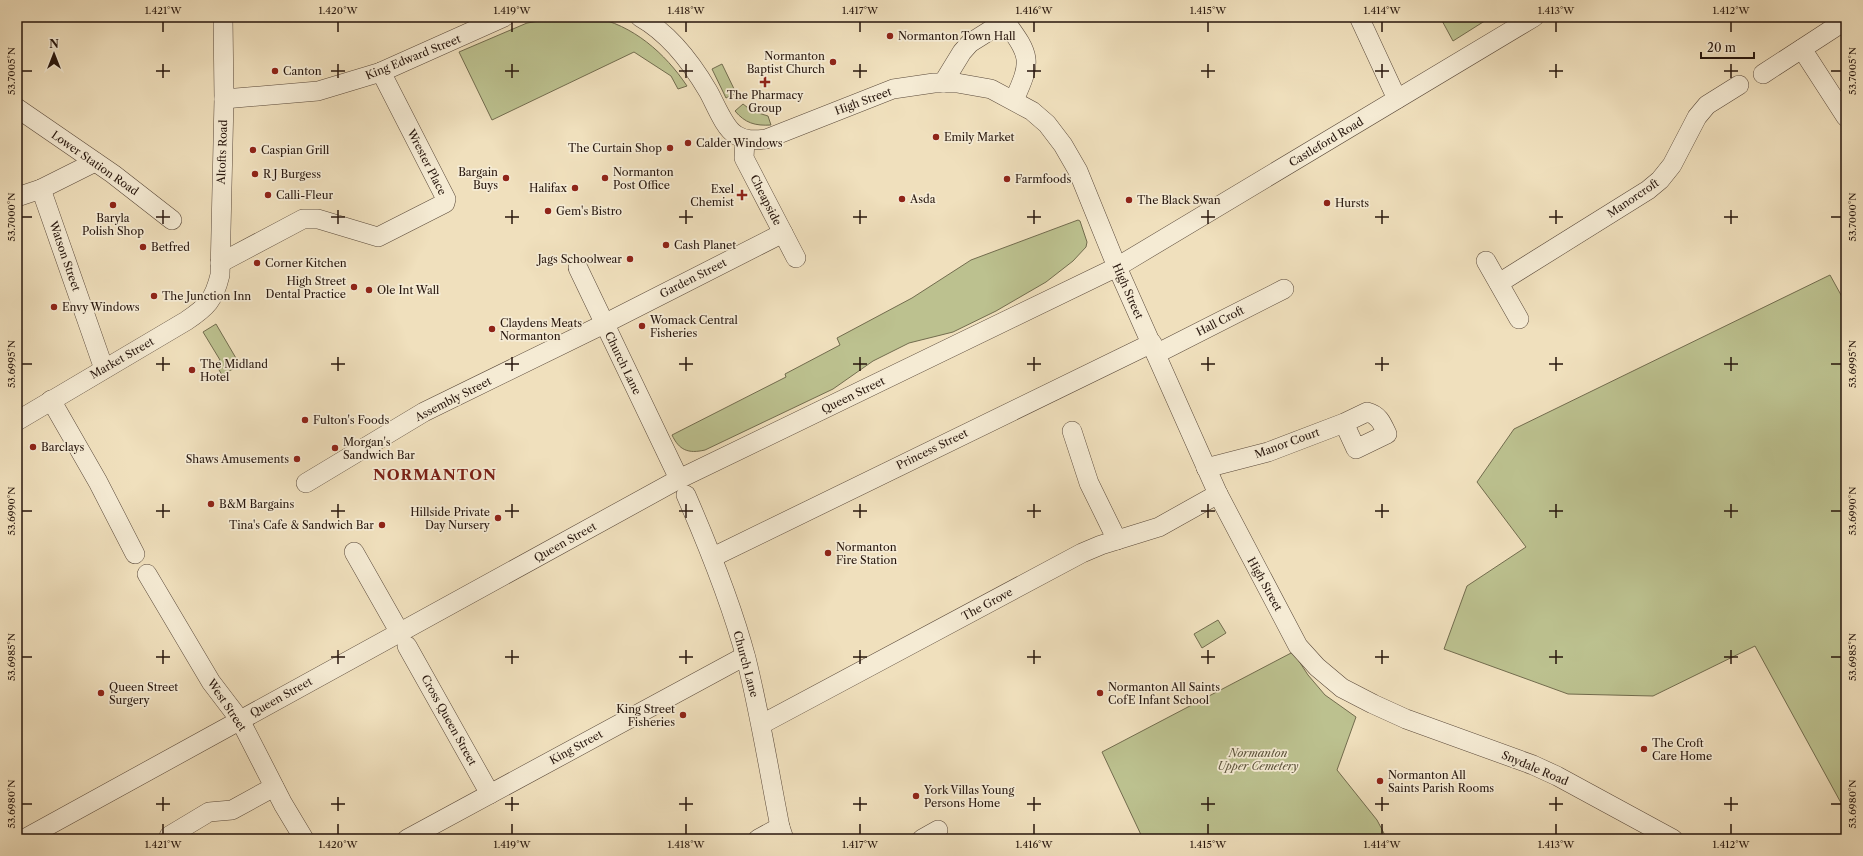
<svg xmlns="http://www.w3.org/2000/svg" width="1863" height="856" viewBox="0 0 1863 856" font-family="'Libre Caslon Text',serif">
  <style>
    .green { fill: #bcc18f; stroke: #726c4e }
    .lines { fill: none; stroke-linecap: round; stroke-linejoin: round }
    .minor-casing { stroke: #594839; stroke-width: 20 }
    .minor { stroke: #f5ebd4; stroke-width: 19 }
    .ticks { fill: none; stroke: #27160d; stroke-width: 1.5 }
    .poi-dot { fill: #8f2418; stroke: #f5ebd4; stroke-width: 1.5 }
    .labels { text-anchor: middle; stroke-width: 3.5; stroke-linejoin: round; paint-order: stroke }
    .poi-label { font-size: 11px; fill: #27160d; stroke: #f5ebd4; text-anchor: start }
    .street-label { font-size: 11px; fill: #27160d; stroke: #f5ebd4 }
    .park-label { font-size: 11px; font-style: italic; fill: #5b523a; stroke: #f5ebd4 }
    .district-label { font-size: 15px; font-weight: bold; letter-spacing: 1px; fill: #7a1f14; stroke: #f5ebd4 }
    .neatline { fill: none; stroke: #27160d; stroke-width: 1.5 }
    .ticks-label { font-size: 10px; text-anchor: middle; fill: #27160d }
  </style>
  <rect width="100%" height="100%" fill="#f0e0bd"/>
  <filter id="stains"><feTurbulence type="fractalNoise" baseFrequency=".005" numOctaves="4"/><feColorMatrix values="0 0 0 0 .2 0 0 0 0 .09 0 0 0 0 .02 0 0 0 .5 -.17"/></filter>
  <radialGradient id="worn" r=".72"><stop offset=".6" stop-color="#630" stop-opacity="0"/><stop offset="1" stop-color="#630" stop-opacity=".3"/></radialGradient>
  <g class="green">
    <path d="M562,17c10,0 21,-2 31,0 40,8 72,36 94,69l-9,3 -7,-13 -37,-24 -142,68 -33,-68 68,-29z"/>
    <path d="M1440,17h51l-38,24z"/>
    <path d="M722,64l14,29 -10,5 -14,-29z"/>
    <path d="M743,104l9,7 16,5 3,9c-16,1 -26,-2 -36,-14z"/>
    <path d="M1078,220l2,1 7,21 -1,5 -13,14 -27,21 -50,29 -43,21 -44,11 -36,18 -40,28 -128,61c-17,4 -26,0 -33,-15l114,-58 -1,-3 55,-29 -3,-7 75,-40 59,-38z"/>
    <path d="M1830,275l16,29v508l-91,-166 -102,50 -85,-2 -124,-45 23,-63 59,-39 -49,-65 37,-53z"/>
    <path d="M216,324l24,41 -18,10 -7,-12 5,-3 -17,-28z"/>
    <path d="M1218,620l8,13 -24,15 -8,-14z"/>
    <path d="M1293,652l15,23 17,20 31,22 -19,53 40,50 10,19h-244l-41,-87z"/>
  </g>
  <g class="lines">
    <g class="minor-casing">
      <g id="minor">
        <path d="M640,17c30,17 51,45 68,74 7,12 16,37 28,44 9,6 19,5 30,4l127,-50 41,-6h23l34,6 41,22 15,13 16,21 15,26 39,96 101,227 80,152 19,21 25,21 31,16 33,15 127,46 24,11 116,63"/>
        <path d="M1359,17l38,82"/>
        <path d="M1005,21c26,35 27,40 9,79"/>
        <path d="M1802,49l44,68"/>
        <path d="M1763,74l83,-54"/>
        <path d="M943,83l19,-31 8,-9 35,-22"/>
        <path d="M224,99l94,-8 63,-19 123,-55"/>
        <path d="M17,108l96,66 59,46"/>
        <path d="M745,140l-1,18 52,100"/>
        <path d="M41,189l63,180"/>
        <path d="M17,197l24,-8 54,-27"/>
        <path d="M1486,261l33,58"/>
        <path d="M220,263l83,-44h15l60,18 67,-34 1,-4 -65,-127"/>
        <path d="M578,268l101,211"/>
        <path d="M1499,283l149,-93 12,-10 12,-15 25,-48 10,-12 32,-20"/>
        <path d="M1156,354l128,-65"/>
        <path d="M51,400l47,82 37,72"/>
        <path d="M17,421l169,-100c21,-14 28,-21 34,-46l4,-176 -1,-82"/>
        <path d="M1072,431l17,52 28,57"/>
        <path d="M1206,468l62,-16 76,-29 23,-11c12,3 15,11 20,22l-31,15 -12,-26"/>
        <path d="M306,483l118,-71 180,-88 179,-91"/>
        <path d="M686,495c23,53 45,107 60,163 14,56 23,113 34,169l4,12"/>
        <path d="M354,552l46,81"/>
        <path d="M713,557l439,-214"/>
        <path d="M147,574l64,108 29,38 43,84 21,35"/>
        <path d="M407,646l83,148"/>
        <path d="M762,724l320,-171 19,-8 58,-18 59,-33"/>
        <path d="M169,836l40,-24 23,-2 42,-23"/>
        <path d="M24,839l655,-360 438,-212 417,-250"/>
        <path d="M407,839l338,-183"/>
        <path d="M758,839l22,-12"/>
        <path d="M922,839l16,-9"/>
      </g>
    </g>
    <use href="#minor" class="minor"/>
  </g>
  <path class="ticks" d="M163,22v10M338,22v10M512,22v10M686,22v10M860,22v10M1034,22v10M1208,22v10M1382,22v10M1556,22v10M1731,22v10M163,64v14M338,64v14M512,64v14M686,64v14M860,64v14M1034,64v14M1208,64v14M1382,64v14M1556,64v14M1731,64v14M22,71h10M156,71h14M331,71h14M505,71h14M679,71h14M853,71h14M1027,71h14M1201,71h14M1375,71h14M1549,71h14M1724,71h14M1831,71h10M163,210v14M338,210v14M512,210v14M686,210v14M860,210v14M1034,210v14M1208,210v14M1382,210v14M1556,210v14M1731,210v14M22,217h10M156,217h14M331,217h14M505,217h14M679,217h14M853,217h14M1027,217h14M1201,217h14M1375,217h14M1549,217h14M1724,217h14M1831,217h10M163,357v14M338,357v14M512,357v14M686,357v14M860,357v14M1034,357v14M1208,357v14M1382,357v14M1556,357v14M1731,357v14M22,364h10M156,364h14M331,364h14M505,364h14M679,364h14M853,364h14M1027,364h14M1201,364h14M1375,364h14M1549,364h14M1724,364h14M1831,364h10M163,504v14M338,504v14M512,504v14M686,504v14M860,504v14M1034,504v14M1208,504v14M1382,504v14M1556,504v14M1731,504v14M22,511h10M156,511h14M331,511h14M505,511h14M679,511h14M853,511h14M1027,511h14M1201,511h14M1375,511h14M1549,511h14M1724,511h14M1831,511h10M163,650v14M338,650v14M512,650v14M686,650v14M860,650v14M1034,650v14M1208,650v14M1382,650v14M1556,650v14M1731,650v14M22,657h10M156,657h14M331,657h14M505,657h14M679,657h14M853,657h14M1027,657h14M1201,657h14M1375,657h14M1549,657h14M1724,657h14M1831,657h10M163,797v14M338,797v14M512,797v14M686,797v14M860,797v14M1034,797v14M1208,797v14M1382,797v14M1556,797v14M1731,797v14M22,804h10M156,804h14M331,804h14M505,804h14M679,804h14M853,804h14M1027,804h14M1201,804h14M1375,804h14M1549,804h14M1724,804h14M1831,804h10M163,824v10M338,824v10M512,824v10M686,824v10M860,824v10M1034,824v10M1208,824v10M1382,824v10M1556,824v10M1731,824v10"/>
  <g class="poi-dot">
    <circle cx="890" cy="36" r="4"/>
    <circle cx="833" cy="62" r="4"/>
    <circle cx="275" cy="71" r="4"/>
    <path d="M763 76h4v4h4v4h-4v4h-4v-4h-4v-4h4z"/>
    <circle cx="936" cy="137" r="4"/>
    <circle cx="688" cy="143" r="4"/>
    <circle cx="670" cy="148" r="4"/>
    <circle cx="253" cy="150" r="4"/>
    <circle cx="255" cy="174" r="4"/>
    <circle cx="506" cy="178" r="4"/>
    <circle cx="605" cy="178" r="4"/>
    <circle cx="1007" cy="179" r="4"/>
    <circle cx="575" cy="188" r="4"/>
    <circle cx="268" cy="195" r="4"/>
    <path d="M740 189h4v4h4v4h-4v4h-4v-4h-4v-4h4z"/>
    <circle cx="902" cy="199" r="4"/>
    <circle cx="1129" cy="200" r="4"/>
    <circle cx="1327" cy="203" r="4"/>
    <circle cx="113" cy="205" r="4"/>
    <circle cx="548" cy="211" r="4"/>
    <circle cx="666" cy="245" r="4"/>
    <circle cx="143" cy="247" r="4"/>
    <circle cx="630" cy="259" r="4"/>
    <circle cx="257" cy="263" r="4"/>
    <circle cx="354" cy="287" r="4"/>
    <circle cx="369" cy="290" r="4"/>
    <circle cx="154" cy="296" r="4"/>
    <circle cx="54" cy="307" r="4"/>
    <circle cx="642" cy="326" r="4"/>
    <circle cx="492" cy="329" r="4"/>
    <circle cx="192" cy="370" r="4"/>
    <circle cx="305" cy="420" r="4"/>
    <circle cx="33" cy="447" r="4"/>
    <circle cx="335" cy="448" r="4"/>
    <circle cx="297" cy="459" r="4"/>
    <circle cx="211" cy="504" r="4"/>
    <circle cx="498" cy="518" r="4"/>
    <circle cx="382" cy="525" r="4"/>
    <circle cx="828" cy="553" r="4"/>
    <circle cx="101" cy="693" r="4"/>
    <circle cx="1100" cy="693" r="4"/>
    <circle cx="683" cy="715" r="4"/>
    <circle cx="1644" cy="749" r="4"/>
    <circle cx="1380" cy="781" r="4"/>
    <circle cx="916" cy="796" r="4"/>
  </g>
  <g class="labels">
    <g class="poi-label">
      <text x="898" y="40">Normanton Town Hall</text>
      <text x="825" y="60" text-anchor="end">Normanton<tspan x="825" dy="13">Baptist Church</tspan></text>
      <text x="283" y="75">Canton</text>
      <text x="765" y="99" text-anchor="middle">The Pharmacy<tspan x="765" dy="13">Group</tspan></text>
      <text x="944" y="141">Emily Market</text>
      <text x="696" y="147">Calder Windows</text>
      <text x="662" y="152" text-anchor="end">The Curtain Shop</text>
      <text x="261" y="154">Caspian Grill</text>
      <text x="498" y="176" text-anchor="end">Bargain<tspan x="498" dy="13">Buys</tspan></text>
      <text x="613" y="176">Normanton<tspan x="613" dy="13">Post Office</tspan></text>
      <text x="263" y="178">R J Burgess</text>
      <text x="1015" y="183">Farmfoods</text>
      <text x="567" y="192" text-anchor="end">Halifax</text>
      <text x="734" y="193" text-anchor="end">Exel<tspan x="734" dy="13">Chemist</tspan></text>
      <text x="276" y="199">Calli-Fleur</text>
      <text x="910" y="203">Asda</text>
      <text x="1137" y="204">The Black Swan</text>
      <text x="1335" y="207">Hursts</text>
      <text x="556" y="215">Gem's Bistro</text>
      <text x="113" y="222" text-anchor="middle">Baryla<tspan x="113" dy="13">Polish Shop</tspan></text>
      <text x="674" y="249">Cash Planet</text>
      <text x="151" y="251">Betfred</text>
      <text x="622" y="263" text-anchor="end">Jags Schoolwear</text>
      <text x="265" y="267">Corner Kitchen</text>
      <text x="346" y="285" text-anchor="end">High Street<tspan x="346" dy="13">Dental Practice</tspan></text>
      <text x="377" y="294">Ole Int Wall</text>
      <text x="162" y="300">The Junction Inn</text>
      <text x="62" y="311">Envy Windows</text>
      <text x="650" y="324">Womack Central<tspan x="650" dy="13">Fisheries</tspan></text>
      <text x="500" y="327">Claydens Meats<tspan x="500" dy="13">Normanton</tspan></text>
      <text x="200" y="368">The Midland<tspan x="200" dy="13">Hotel</tspan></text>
      <text x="313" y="424">Fulton's Foods</text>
      <text x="343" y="446">Morgan's<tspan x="343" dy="13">Sandwich Bar</tspan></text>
      <text x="41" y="451">Barclays</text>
      <text x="289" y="463" text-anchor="end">Shaws Amusements</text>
      <text x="219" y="508">B&amp;M Bargains</text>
      <text x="490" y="516" text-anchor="end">Hillside Private<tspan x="490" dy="13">Day Nursery</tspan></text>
      <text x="374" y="529" text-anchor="end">Tina's Cafe &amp; Sandwich Bar</text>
      <text x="836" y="551">Normanton<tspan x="836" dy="13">Fire Station</tspan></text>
      <text x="109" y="691">Queen Street<tspan x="109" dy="13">Surgery</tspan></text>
      <text x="1108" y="691">Normanton All Saints<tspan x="1108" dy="13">CofE Infant School</tspan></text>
      <text x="675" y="713" text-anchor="end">King Street<tspan x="675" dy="13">Fisheries</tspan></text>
      <text x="1652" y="747">The Croft<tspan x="1652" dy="13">Care Home</tspan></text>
      <text x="1388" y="779">Normanton All<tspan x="1388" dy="13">Saints Parish Rooms</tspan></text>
      <text x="924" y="794">York Villas Young<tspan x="924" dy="13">Persons Home</tspan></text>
    </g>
    <g class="street-label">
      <text transform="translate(413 57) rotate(-22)" y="4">King Edward Street</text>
      <text transform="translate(863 101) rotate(-20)" y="4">High Street</text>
      <text transform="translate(1326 142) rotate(-31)" y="4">Castleford Road</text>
      <text transform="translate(222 152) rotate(-88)" y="4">Altofts Road</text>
      <text transform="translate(427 162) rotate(63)" y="4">Wrester Place</text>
      <text transform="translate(95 163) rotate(35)" y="4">Lower Station Road</text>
      <text transform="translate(1633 198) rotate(-34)" y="4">Manorcroft</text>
      <text transform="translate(766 200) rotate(63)" y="4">Cheapside</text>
      <text transform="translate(65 256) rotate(71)" y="4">Watson Street</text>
      <text transform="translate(693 278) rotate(-27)" y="4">Garden Street</text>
      <text transform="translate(1128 291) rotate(66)" y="4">High Street</text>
      <text transform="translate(1220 321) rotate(-27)" y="4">Hall Croft</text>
      <text transform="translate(122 358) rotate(-30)" y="4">Market Street</text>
      <text transform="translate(623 363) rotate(64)" y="4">Church Lane</text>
      <text transform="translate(853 395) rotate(-26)" y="4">Queen Street</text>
      <text transform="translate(453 399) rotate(-27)" y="4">Assembly Street</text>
      <text transform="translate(1287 443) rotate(-20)" y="4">Manor Court</text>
      <text transform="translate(932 449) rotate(-26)" y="4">Princess Street</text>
      <text transform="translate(565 542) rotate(-29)" y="4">Queen Street</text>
      <text transform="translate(1265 584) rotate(61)" y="4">High Street</text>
      <text transform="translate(987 604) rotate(-28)" y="4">The Grove</text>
      <text transform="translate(746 664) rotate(75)" y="4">Church Lane</text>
      <text transform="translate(281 697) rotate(-29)" y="4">Queen Street</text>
      <text transform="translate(227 705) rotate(56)" y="4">West Street</text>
      <text transform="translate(449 720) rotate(61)" y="4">Cross Queen Street</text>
      <text transform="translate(576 747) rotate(-29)" y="4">King Street</text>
      <text transform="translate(1535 768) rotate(23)" y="4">Snydale Road</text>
    </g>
    <g class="park-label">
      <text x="1258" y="757">Normanton<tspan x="1258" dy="13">Upper Cemetery</tspan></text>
    </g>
    <g class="district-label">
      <text x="435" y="480">NORMANTON</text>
    </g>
  </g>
  <rect width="1863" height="856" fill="none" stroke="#f0e0bd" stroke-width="44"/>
  <g transform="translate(54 54)" stroke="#f5ebd4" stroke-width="3" paint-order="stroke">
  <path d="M0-3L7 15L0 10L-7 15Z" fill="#27160d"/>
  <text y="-6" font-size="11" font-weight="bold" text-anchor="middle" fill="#27160d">N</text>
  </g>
  <path d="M1701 52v6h53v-6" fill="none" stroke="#27160d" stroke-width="2"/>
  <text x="1707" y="52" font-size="12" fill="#27160d" stroke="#f5ebd4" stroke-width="3" paint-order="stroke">20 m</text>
  <rect x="22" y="22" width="1819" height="812" class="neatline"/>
  <g class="ticks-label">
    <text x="163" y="14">1.421°W</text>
    <text x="338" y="14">1.420°W</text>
    <text x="512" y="14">1.419°W</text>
    <text x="686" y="14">1.418°W</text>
    <text x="860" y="14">1.417°W</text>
    <text x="1034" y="14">1.416°W</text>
    <text x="1208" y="14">1.415°W</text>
    <text x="1382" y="14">1.414°W</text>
    <text x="1556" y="14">1.413°W</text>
    <text x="1731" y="14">1.412°W</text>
    <text transform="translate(11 71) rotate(-90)" y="4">53.7005°N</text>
    <text transform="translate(1852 71) rotate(-90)" y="4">53.7005°N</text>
    <text transform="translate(11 217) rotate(-90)" y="4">53.7000°N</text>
    <text transform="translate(1852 217) rotate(-90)" y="4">53.7000°N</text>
    <text transform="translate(11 364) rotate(-90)" y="4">53.6995°N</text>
    <text transform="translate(1852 364) rotate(-90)" y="4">53.6995°N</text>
    <text transform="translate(11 511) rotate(-90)" y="4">53.6990°N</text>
    <text transform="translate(1852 511) rotate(-90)" y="4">53.6990°N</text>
    <text transform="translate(11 657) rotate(-90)" y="4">53.6985°N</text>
    <text transform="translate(1852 657) rotate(-90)" y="4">53.6985°N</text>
    <text transform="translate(11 804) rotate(-90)" y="4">53.6980°N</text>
    <text transform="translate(1852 804) rotate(-90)" y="4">53.6980°N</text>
    <text x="163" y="848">1.421°W</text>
    <text x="338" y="848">1.420°W</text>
    <text x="512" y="848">1.419°W</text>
    <text x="686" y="848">1.418°W</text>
    <text x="860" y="848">1.417°W</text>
    <text x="1034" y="848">1.416°W</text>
    <text x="1208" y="848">1.415°W</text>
    <text x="1382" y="848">1.414°W</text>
    <text x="1556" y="848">1.413°W</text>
    <text x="1731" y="848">1.412°W</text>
  </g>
  <rect width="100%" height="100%" filter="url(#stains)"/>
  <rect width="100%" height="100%" fill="url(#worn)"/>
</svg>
